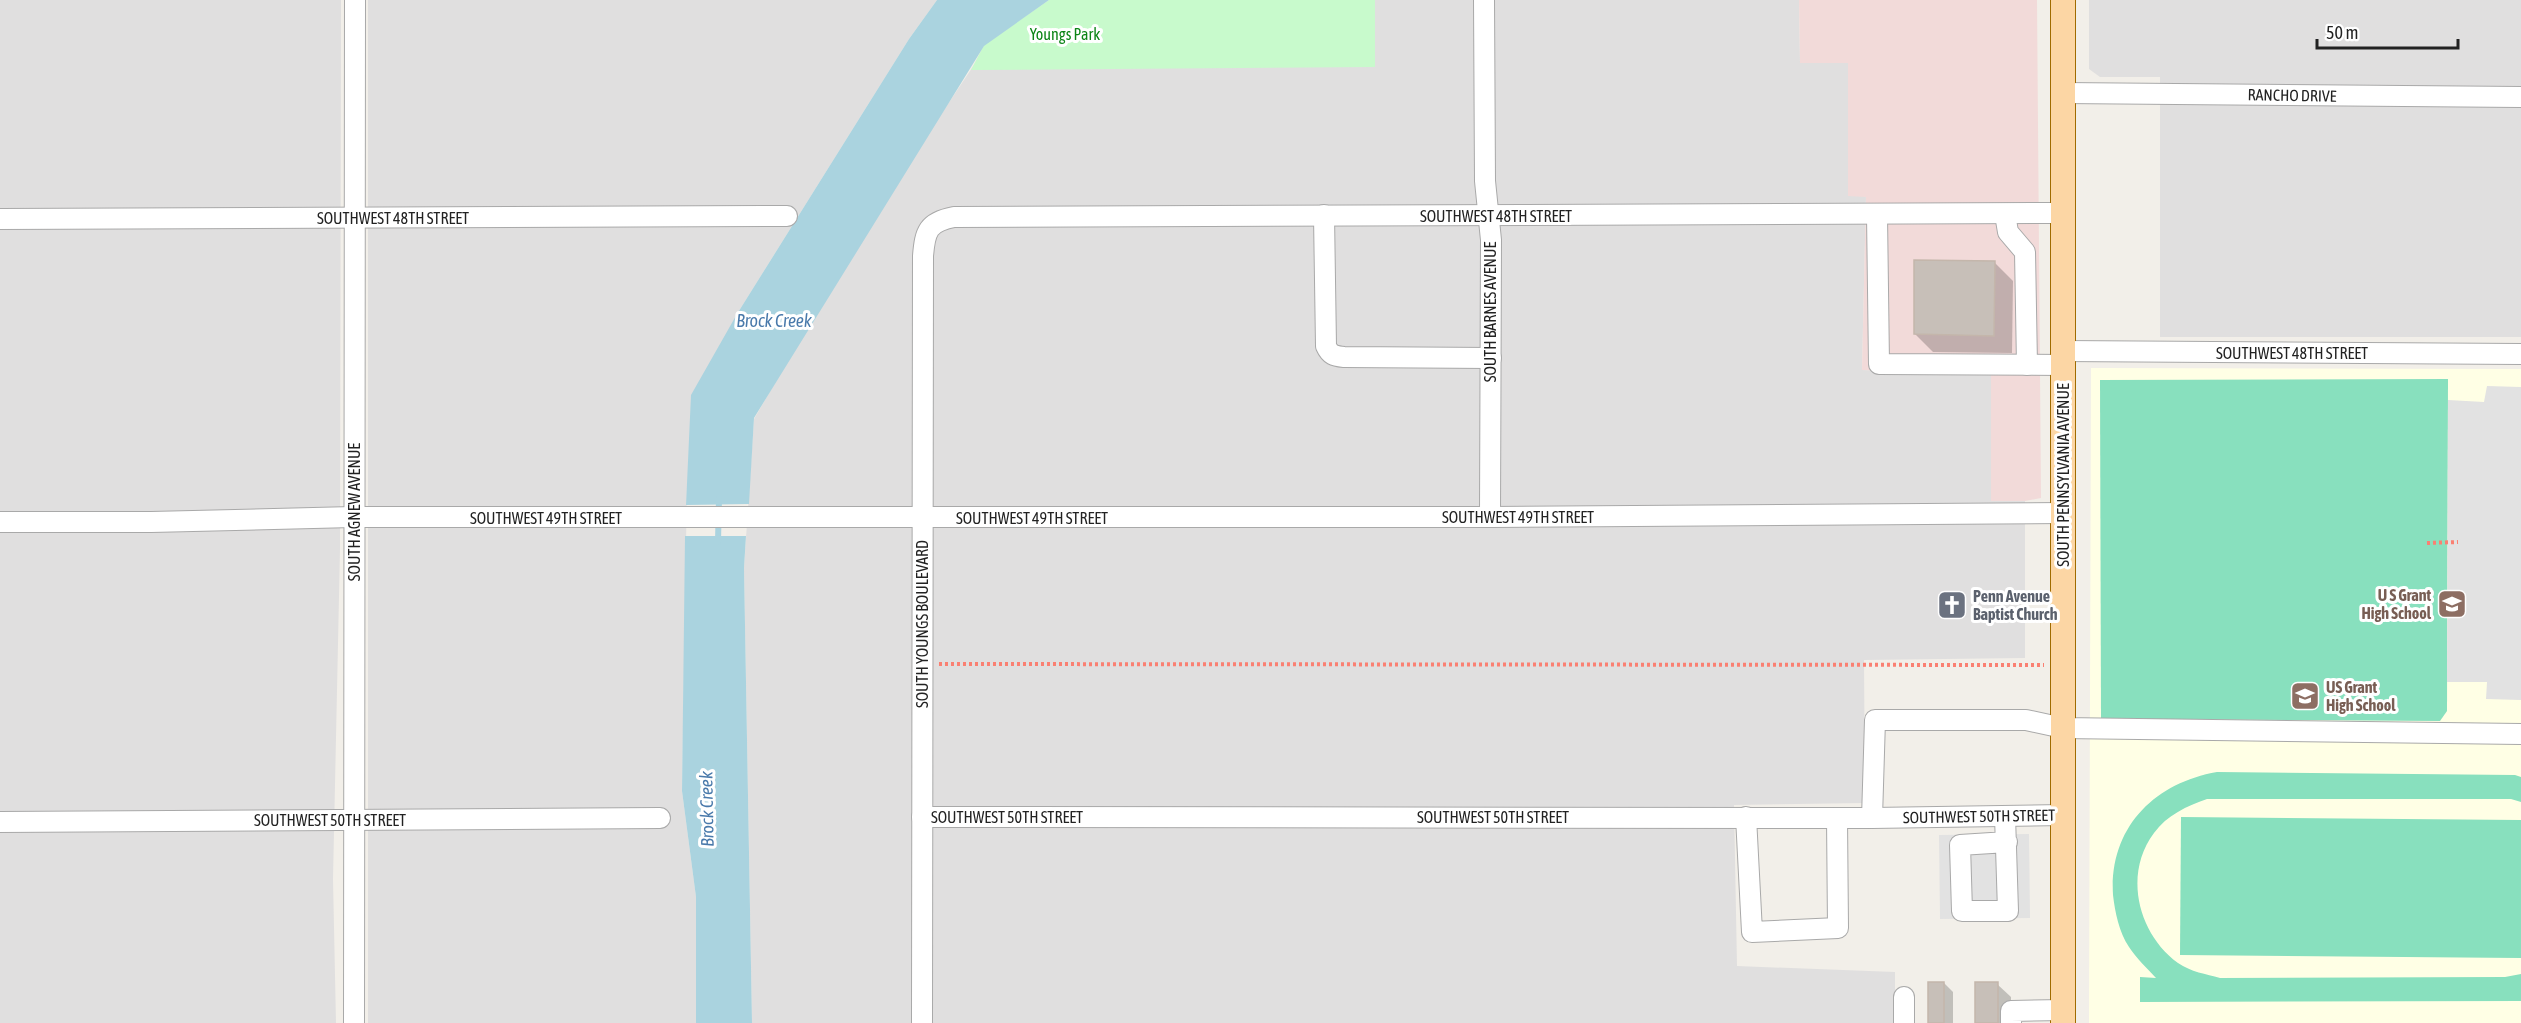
<svg xmlns="http://www.w3.org/2000/svg" width="2521" height="1023" viewBox="0 0 2521 1023" font-family="'Asap Condensed',sans-serif">
  <style>
    .residential { fill: #e0dfdf }
    .commercial { fill: #f2dad9 }
    .education { fill: #ffffe5 }
    .park { fill: #c8facc }
    .pitch { fill: #88e0be }
    .parking { fill: #e2e2e2 }
    .water { fill: #aad3df }
    .shadow { fill: #0003 }
    .lines { fill: none; stroke-linecap: round; stroke-linejoin: round }
    .stream { stroke: #aad3df; stroke-width: 6 }
    .building { fill: #c7bfb8; stroke: #c4b6ab; stroke-width: 1.5 }
    .minor-casing { stroke: #a9a9a9; stroke-width: 22 }
    .major-casing { stroke: #a06b00; stroke-width: 26 }
    .path { stroke: #fa8072; stroke-width: 4; stroke-dasharray: 3 3; stroke-linecap: butt }
    .minor { stroke: #fff; stroke-width: 20 }
    .major { stroke: #fcd6a4; stroke-width: 24 }
    .labels { text-anchor: middle; stroke-width: 6; stroke-linejoin: round; paint-order: stroke }
    .park-label { font-size: 16px; fill: #0c8416; stroke: #fff }
    .street-label { font-size: 16px; fill: #222; stroke: #fff }
    .education-label { font-size: 16px; font-weight: bold; fill: #785e54; stroke: #fff; text-anchor: end }
    .worship-label { font-size: 16px; font-weight: bold; fill: #5b616d; stroke: #fff; text-anchor: start }
    .water-label { font-size: 18px; font-style: italic; fill: #4a7aab; stroke: #fff }
  </style>
  <rect width="100%" height="100%" fill="#f2efe9"/>
  <g class="residential">
    <path d="M0,0h341l-1,549 -7,330 3,144h-336z"/>
    <path d="M368,0h569l-28,39 -172,275 -50,169 -5,308 14,106v126h-328z"/>
    <path d="M1375,0h424l1,63h48v133h18l-4,174 129,4v127h34v157l-161,2 1,143 -131,2 3,161 158,6v51h-1143l-8,-455 10,-149 111,-191 109,-163 401,2z"/>
    <path d="M2089,0h432v337h-361v-260h-60l-11,-8z"/>
  </g>
  <path class="commercial" d="M1799,0h238l4,498 -16,3h-34v-127l-129,-4 4,-173 -18,-1v-133h-48z"/>
  <path class="education" d="M2091,368l430,1v654h-432z"/>
  <path class="park" d="M1049,0h326v67l-404,3 13,-25z"/>
  <g class="pitch">
    <path d="M2448,379l-1,332 -7,10 -339,-2 -1,-339z"/>
    <path d="M2217,772l298,3 6,2v25l-10,-3h-304c-20,7 -40,16 -53,34 -31,41 -16,101 24,130 13,9 28,11 42,15l285,-1 16,-3v27l-381,1v-25l16,1c-9,-10 -20,-20 -27,-31 -10,-15 -14,-35 -16,-52 -4,-67 41,-112 104,-123z"/>
    <path d="M2181,817l340,3v138l-341,-3z"/>
  </g>
  <g class="parking">
    <path d="M2487,386l34,1v313l-35,-1 1,-17h-40l1,-282 36,2z"/>
    <path d="M2029,834l1,84 -90,1 -1,-84z"/>
  </g>
  <g class="water">
    <path d="M937,0h112l-65,46 -230,372 -5,86 -63,1 5,-110 46,-81 172,-275z"/>
    <path d="M685,536h61l-2,32 8,455h-56v-126l-14,-106z"/>
  </g>
  <g class="shadow">
    <path d="M1994,262l19,19 -1,72 -79,-1 -18,-18z"/>
    <path d="M1944,983l9,9v31h-23z"/>
    <path d="M1997,984l14,13v26h-34z"/>
  </g>
  <g class="lines">
    <path class="stream" d="M718,542l1,-43"/>
  </g>
  <g class="building">
    <path d="M1914,260l81,1 -1,75 -80,-2z"/>
    <rect x="1928" y="982" width="16" height="41"/>
    <rect x="1975" y="982" width="23" height="41"/>
  </g>
  <g class="lines">
    <g class="minor-casing">
      <g id="minor">
        <path d="M1484,0l1,181 6,59 -1,277"/>
        <path d="M2063,93l458,4"/>
        <path d="M2005,214l3,18 17,20 2,113"/>
        <path d="M1324,215l2,131c4,9 8,10 18,11l147,1"/>
        <path d="M1877,215l2,149 184,1"/>
        <path d="M0,219l787,-3"/>
        <path d="M2063,351l458,3"/>
        <path d="M0,522h151l202,-5h1137l573,-4"/>
        <path d="M2005,816l3,95h-46l-2,-66 47,-3"/>
        <path d="M922,817l950,1 191,-3"/>
        <path d="M1746,817l6,115 86,-4 -1,-110"/>
        <path d="M1872,818l3,-98h151l37,8 458,6"/>
        <path d="M0,822l660,-4"/>
        <path d="M354,1023l1,-1023"/>
        <path d="M922,1023l1,-767c2,-25 5,-34 31,-39l1109,-4"/>
        <path d="M1904,1023v-26"/>
        <path d="M2011,1023v-12l52,-1"/>
      </g>
    </g>
    <g class="major-casing">
      <path id="major" d="M2063,1023v-1023"/>
    </g>
    <g class="path">
      <path d="M2427,543l31,-1"/>
      <path d="M939,664l1105,1"/>
    </g>
    <use href="#minor" class="minor"/>
    <use href="#major" class="major"/>
  </g>
  <defs>
    <g id="school-square" transform="scale(1.5)"><rect x="-9" y="-9" width="18" height="18" rx="4" fill="#8d6e63" stroke="#fff"/><path d="M0-5L7-2L0 1L-7-2ZM-4 1L0 2.5L4 1V4Q0 6-4 4Z" fill="#fff"/></g>
    <g id="church-square" transform="scale(1.5)"><rect x="-9" y="-9" width="18" height="18" rx="4" fill="#6b7280" stroke="#fff"/><path d="M-1.2-6h2.4v3.5h3.3v2.4h-3.3V6h-2.4V-.1h-3.3v-2.4h3.3Z" fill="#fff"/></g>
  </defs>
  <g fill-rule="evenodd">
    <use href="#school-square" x="2452" y="604"/>
    <use href="#church-square" x="1952" y="605"/>
    <use href="#school-square" x="2305" y="696"/>
  </g>
  <g class="labels">
    <g class="park-label">
      <text x="1065" y="40">Youngs Park</text>
    </g>
    <g class="street-label">
      <text transform="translate(2292 95) rotate(1)" y="6">RANCHO DRIVE</text>
      <text x="1496" y="222">SOUTHWEST 48TH STREET</text>
      <text x="393" y="224">SOUTHWEST 48TH STREET</text>
      <text transform="translate(1490 312) rotate(-90)" y="6">SOUTH BARNES AVENUE</text>
      <text x="2292" y="359">SOUTHWEST 48TH STREET</text>
      <text transform="translate(2063 475) rotate(-90)" y="6">SOUTH PENNSYLVANIA AVENUE</text>
      <text transform="translate(354 512) rotate(-90)" y="6">SOUTH AGNEW AVENUE</text>
      <text x="1518" y="523">SOUTHWEST 49TH STREET</text>
      <text x="546" y="524">SOUTHWEST 49TH STREET</text>
      <text x="1032" y="524">SOUTHWEST 49TH STREET</text>
      <text transform="translate(922 624) rotate(-90)" y="6">SOUTH YOUNGS BOULEVARD</text>
      <text transform="translate(1979 816) rotate(-1)" y="6">SOUTHWEST 50TH STREET</text>
      <text x="1007" y="823">SOUTHWEST 50TH STREET</text>
      <text x="1493" y="823">SOUTHWEST 50TH STREET</text>
      <text x="330" y="826">SOUTHWEST 50TH STREET</text>
    </g>
    <g class="education-label">
      <text x="2431" y="601">U S Grant<tspan x="2431" dy="18">High School</tspan></text>
      <text x="2326" y="693" text-anchor="start">US Grant<tspan x="2326" dy="18">High School</tspan></text>
    </g>
    <g class="worship-label">
      <text x="1973" y="602">Penn Avenue<tspan x="1973" dy="18">Baptist Church</tspan></text>
    </g>
    <g class="water-label">
      <text x="774" y="327">Brock Creek</text>
      <text transform="translate(707 809) rotate(-91)" y="6">Brock Creek</text>
    </g>
  </g>
  <path d="M2317 39v9h141v-9" fill="none" stroke="#222222" stroke-width="3"/>
  <text x="2326" y="39" font-size="18" fill="#222222" stroke="#ffffff" stroke-width="4.5" paint-order="stroke">50 m</text>
</svg>
